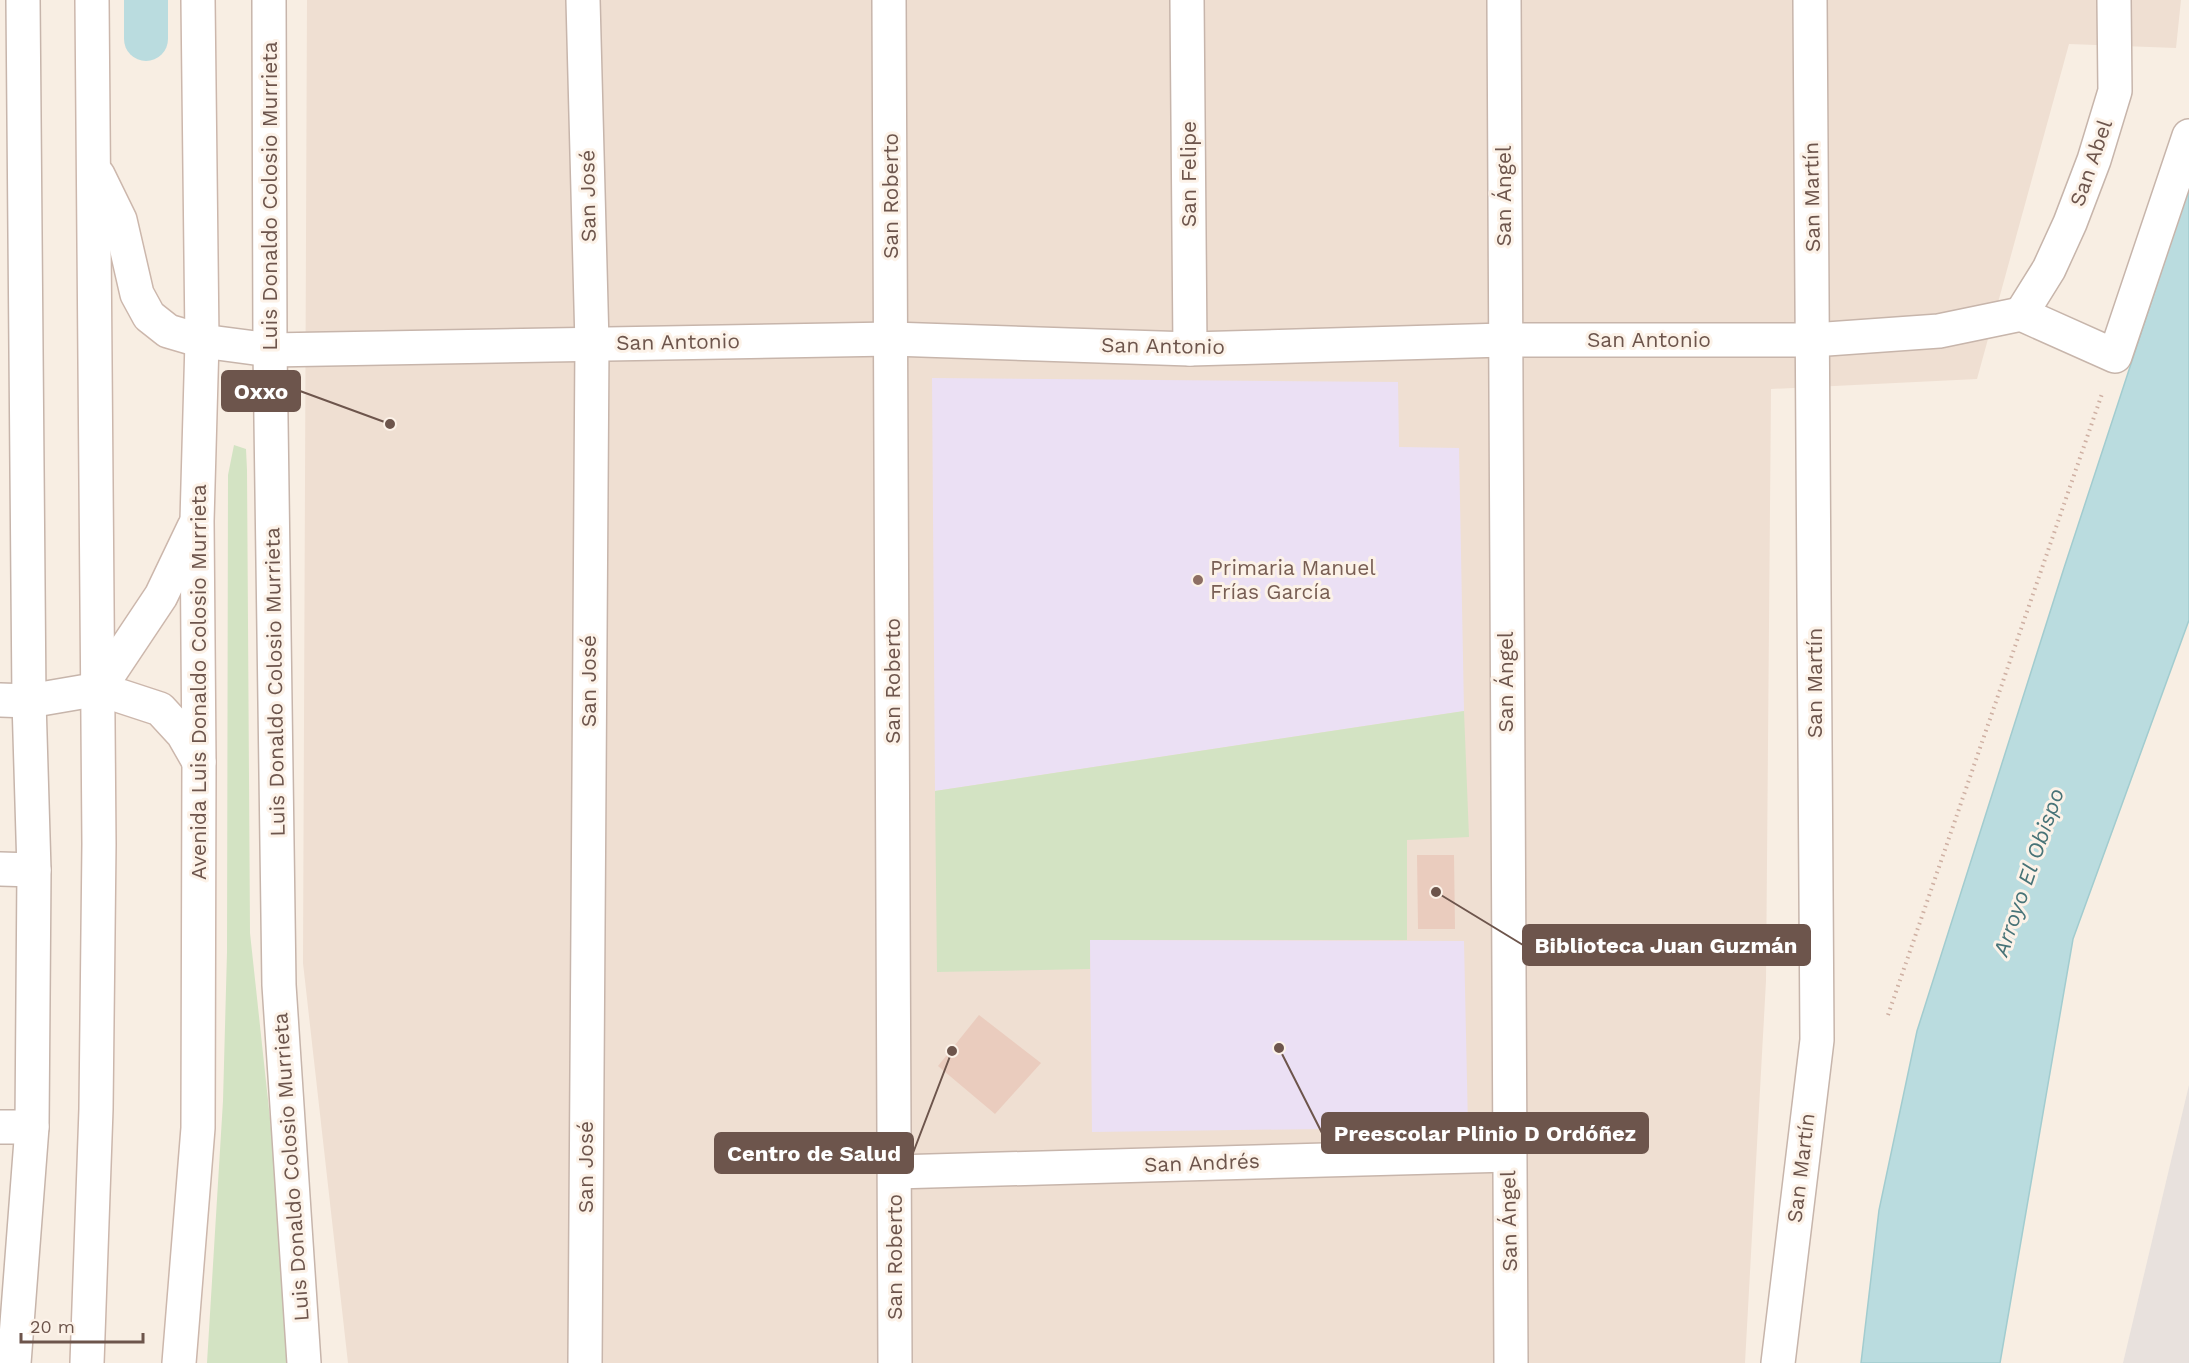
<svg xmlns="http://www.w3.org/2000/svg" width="2189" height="1363" viewBox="0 0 2189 1363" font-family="'Work Sans',sans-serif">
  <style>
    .residential { fill: #efdfd2 }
    .industrial { fill: #e8e1dd }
    .education { fill: #ebe0f4 }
    .green { fill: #d3e3c3 }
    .water { fill: #badcdf; stroke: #a2cccf; stroke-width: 1.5 }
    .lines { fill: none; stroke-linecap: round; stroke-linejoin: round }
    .canal { stroke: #badcdf; stroke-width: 44 }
    .building { fill: #eaccbe }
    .minor-casing { stroke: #c7b5ab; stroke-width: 36 }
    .secondary-casing { stroke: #ccb7ac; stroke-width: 36 }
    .path { stroke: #ceafa2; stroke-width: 4; stroke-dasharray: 1.5 4.5; stroke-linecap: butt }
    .minor { stroke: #fff; stroke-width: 33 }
    .secondary { stroke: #fff; stroke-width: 33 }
    .education-dot { fill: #8d6e63; stroke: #fcf2e8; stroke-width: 2 }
    .labels { text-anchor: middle; stroke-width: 6; stroke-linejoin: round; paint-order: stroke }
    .street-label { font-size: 21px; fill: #6d554c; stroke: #fcf2e8 }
    .education-label { font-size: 21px; fill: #785e54; stroke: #fcf2e8; text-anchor: start }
    .water-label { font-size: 22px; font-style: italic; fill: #477377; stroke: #fcf2e8 }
    .leader { fill: none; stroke: #6d554c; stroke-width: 2 }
    .callout-dot { fill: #6d554c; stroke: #fcf2e8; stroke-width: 2 }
    .callout { fill: #6d554c; stroke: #6d554c; stroke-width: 2 }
    .callout-label { font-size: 22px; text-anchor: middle; font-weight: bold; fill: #fff }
  </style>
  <rect width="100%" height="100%" fill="#f8eee3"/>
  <path class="residential" d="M307,0h1874l-5,48 -107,-4 -92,335 -206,10 -5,592 -21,382h-1397l-45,-400z"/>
  <path class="industrial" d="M2189,1085v278h-66z"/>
  <g class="education">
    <path d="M932,378l466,4 1,65 60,1 5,263 -529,80z"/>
    <path d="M1090,940l374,1 4,186 -376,5z"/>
  </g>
  <g class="green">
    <path d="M234,445l12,4 1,21 3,463 25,232 15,198h-83l16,-262 4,-149 1,-477z"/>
    <path d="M1464,711l5,126 -62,3v100h-317v29l-153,3 -2,-181z"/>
  </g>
  <path class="water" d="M2189,187v433l-116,319 -73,424h-139l18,-153 38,-179 147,-463z"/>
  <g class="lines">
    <path class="canal" d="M146,0v39"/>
  </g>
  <g class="building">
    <path d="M1417,855h37l1,74h-37z"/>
    <path d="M979,1015l62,48 -46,51 -57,-48z"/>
  </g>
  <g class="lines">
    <g class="minor-casing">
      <g id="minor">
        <path d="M269,0l1,350 9,635 25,378"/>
        <path d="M583,0l9,344 -7,1019"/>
        <path d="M889,0l6,1363"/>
        <path d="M1187,0l3,349"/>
        <path d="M1504,0l7,1363"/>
        <path d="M2021,314l28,-45 21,-46 24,-63 21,-69 -1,-91"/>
        <path d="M202,341l68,9 622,-11 298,10 314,-9h309l126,-9 82,-17 94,42 74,-220"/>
        <path d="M0,700l29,1 70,-12"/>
        <path d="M0,869l34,1"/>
        <path d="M0,1127h32"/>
        <path d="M895,1172l614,-17"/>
        <path d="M14,1363l18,-236 2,-257 -5,-169 -6,-701"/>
        <path d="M1778,1363l39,-323 -7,-1040"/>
      </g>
    </g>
    <g class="secondary-casing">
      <g id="secondary">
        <path d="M98,175l22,45 17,74 12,22 19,15 34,10"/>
        <path d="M194,527l-33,69 -62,93 61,20 23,25 16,28"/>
        <path d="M87,1363l9,-254 3,-265 -7,-844"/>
        <path d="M179,1363l19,-235 1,-366 -2,-241 5,-180 -4,-341"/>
      </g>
    </g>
    <path class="path" d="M1888,1015l215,-624"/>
    <use href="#minor" class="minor"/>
    <use href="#secondary" class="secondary"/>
  </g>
  <circle class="education-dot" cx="1198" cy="580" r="6"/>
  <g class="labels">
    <g class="street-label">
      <text transform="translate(2091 163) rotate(-71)" y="7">San Abel</text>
      <text transform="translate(1189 174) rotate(-90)" y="7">San Felipe</text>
      <text transform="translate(270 196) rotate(-90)" y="7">Luis Donaldo Colosio Murrieta</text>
      <text transform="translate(588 196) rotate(-91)" y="7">San José</text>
      <text transform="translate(891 196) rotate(-90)" y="7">San Roberto</text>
      <text transform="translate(1504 196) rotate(-90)" y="7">San Ángel</text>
      <text transform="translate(1812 197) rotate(-91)" y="7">San Martín</text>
      <text x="1649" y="347">San Antonio</text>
      <text transform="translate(678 342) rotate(-1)" y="7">San Antonio</text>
      <text transform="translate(1163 346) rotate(1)" y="7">San Antonio</text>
      <text transform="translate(589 681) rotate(-90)" y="7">San José</text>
      <text transform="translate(893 681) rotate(-90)" y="7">San Roberto</text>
      <text transform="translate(199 682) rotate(-90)" y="7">Avenida Luis Donaldo Colosio Murrieta</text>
      <text transform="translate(275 682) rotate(-91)" y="7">Luis Donaldo Colosio Murrieta</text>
      <text transform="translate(1506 682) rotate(-90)" y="7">San Ángel</text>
      <text transform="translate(1815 683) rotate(-90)" y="7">San Martín</text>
      <text transform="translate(1202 1163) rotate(-2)" y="7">San Andrés</text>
      <text transform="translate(291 1167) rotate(-94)" y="7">Luis Donaldo Colosio Murrieta</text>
      <text transform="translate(586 1167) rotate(-90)" y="7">San José</text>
      <text transform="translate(1801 1168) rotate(-83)" y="7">San Martín</text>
      <text transform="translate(1509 1221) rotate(-91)" y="7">San Ángel</text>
      <text transform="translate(895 1257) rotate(-90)" y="7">San Roberto</text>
    </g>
    <g class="education-label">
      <text x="1210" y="575">Primaria Manuel<tspan x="1210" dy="24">Frías García</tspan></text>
    </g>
    <g class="water-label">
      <text transform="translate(2028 872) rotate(-71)" y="8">Arroyo El Obispo</text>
    </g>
  </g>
  <path class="leader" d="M390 424L300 391M1436 892L1523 945M1279 1048L1322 1133M952 1051L913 1153"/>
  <g class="callout-dot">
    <circle cx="390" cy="424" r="6"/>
    <circle cx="1436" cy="892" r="6"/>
    <circle cx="1279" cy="1048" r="6"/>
    <circle cx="952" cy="1051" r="6"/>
  </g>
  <g class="callout">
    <rect x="222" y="371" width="78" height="40" rx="6"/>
    <rect x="1523" y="925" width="287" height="40" rx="6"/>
    <rect x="1322" y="1113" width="326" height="40" rx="6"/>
    <rect x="715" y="1133" width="198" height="40" rx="6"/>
  </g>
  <g class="callout-label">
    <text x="261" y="399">Oxxo</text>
    <text x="1666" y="953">Biblioteca Juan Guzmán</text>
    <text x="1485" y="1141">Preescolar Plinio D Ordóñez</text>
    <text x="814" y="1161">Centro de Salud</text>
  </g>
  <path d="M21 1333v9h122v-9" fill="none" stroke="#6d554c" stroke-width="3"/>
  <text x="30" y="1333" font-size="18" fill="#6d554c" stroke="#fcf2e8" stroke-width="4.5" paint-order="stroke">20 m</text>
</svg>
